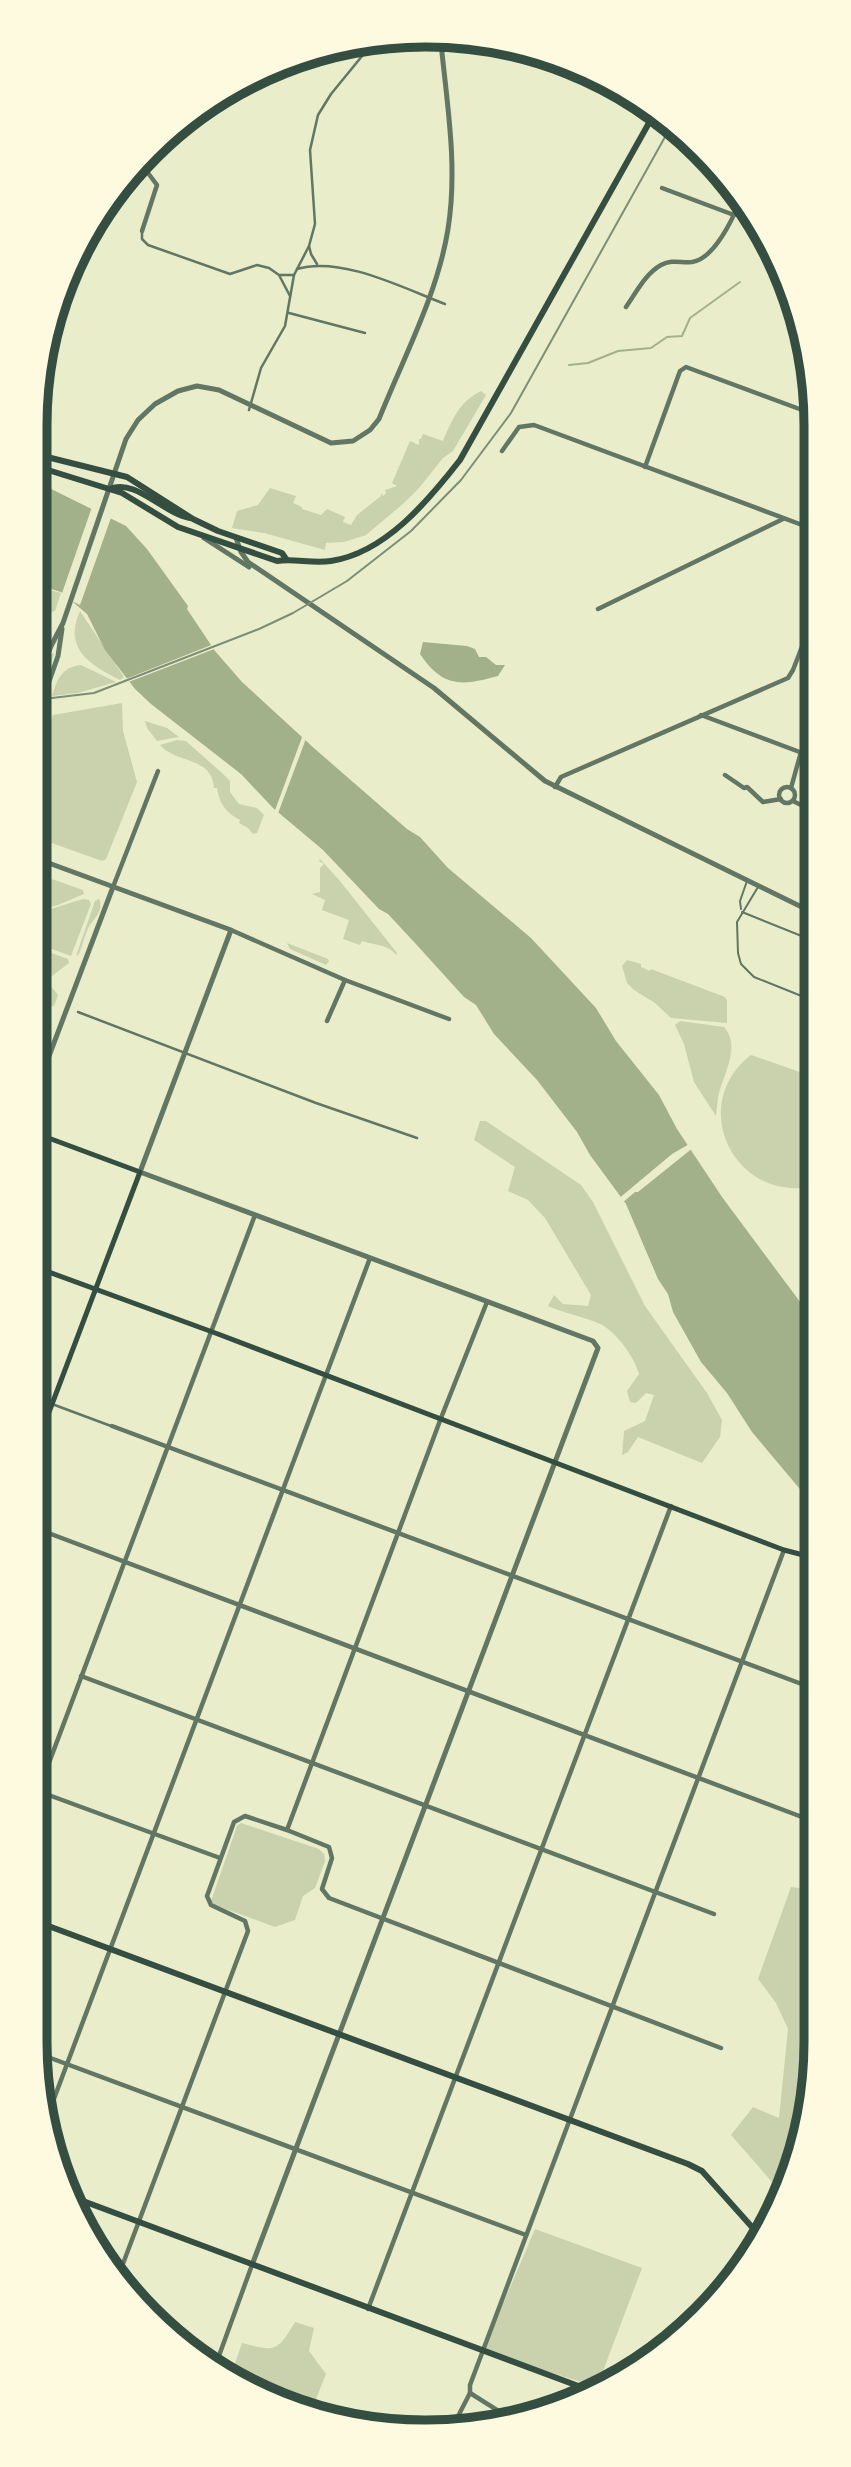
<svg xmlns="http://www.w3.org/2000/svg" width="851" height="2467" viewBox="0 0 851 2467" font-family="'Fira Sans',sans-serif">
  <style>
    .green { fill: #cad2ad }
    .water { fill: #a3b18a }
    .pier { fill: #e9edc9 }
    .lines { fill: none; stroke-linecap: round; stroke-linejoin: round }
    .stream { stroke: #a3b18a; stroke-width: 2 }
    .service { stroke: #617663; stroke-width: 2 }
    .pedestrian { stroke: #617663; stroke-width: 2.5 }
    .minor { stroke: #617663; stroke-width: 4.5 }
    .tertiary { stroke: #617663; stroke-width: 5 }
    .secondary { stroke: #344e41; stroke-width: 5 }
    .primary { stroke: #344e41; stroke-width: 6 }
    .rail { stroke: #7c8e77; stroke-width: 2 }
    .rim { fill: none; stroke: #344e41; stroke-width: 9 }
  </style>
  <rect width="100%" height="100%" fill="#e9edc9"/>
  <g class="green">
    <path d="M481,391l5,4 -33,56 -10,7 -24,30 -15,15 -38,32 -22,7 -18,1 -1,7 -61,-17 -32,-5 5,-17 21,-6 12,-17 26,8 -3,7 9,4v2l19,6 6,-6 18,8 -2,5 8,3 6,-10 24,-19v-3l2,3 3,-3 -1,-3 12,-4 -5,-3 18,-42 9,4v-6h2l2,-5 20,7c9,-21 16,-39 38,-50z"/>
    <path d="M35,586l26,7 -6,18 -4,1 -16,-5z"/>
    <path d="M80,611l44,66 -4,3c-30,-15 -57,-31 -40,-69z"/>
    <path d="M52,653l2,1 -19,61v-20z"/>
    <path d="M81,665l35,17 -38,11 -26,3c5,-17 10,-29 29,-31z"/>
    <path d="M122,703l1,28 14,51 -31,77 -4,2 -67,-24v-70l18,-52z"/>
    <path d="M145,721l22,7 12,9 -22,4 -10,-13z"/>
    <path d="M177,740l9,1 37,33 7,7v11l9,12 18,4 7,7 -7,18 -4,1 -5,-6 -9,-5 1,-3c-14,-7 -21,-17 -23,-32h-3c-2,-32 -38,-24 -54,-43z"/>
    <path d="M320,859l20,22 57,72 -1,2c-7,-11 -24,-10 -34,-14l-2,4 -17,-6 6,-19 -27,-10 3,-10 -13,-6 8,-2v-24l4,-4 -5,-3z"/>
    <path d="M35,873l48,17 1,4 -26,11 -23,6z"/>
    <path d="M83,899l6,1 2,4 -20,52 -36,-13v-29z"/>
    <path d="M99,899c5,11 -3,17 -9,26 -5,7 -7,20 -11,29l-3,2 19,-55z"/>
    <path d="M287,943l41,16 1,2 -3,4 -36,-16z"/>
    <path d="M35,947l33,12 1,4 -21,16 -13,-3v-3l10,3 7,-19 -17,-7z"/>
    <path d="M627,960l14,4v3l9,4 1,-2 74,28 2,4v22l-56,-5 -16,-15 -21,-13 -7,-7 -5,-17z"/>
    <path d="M49,984l9,11 -4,11 -17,2 -2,-15z"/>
    <path d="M680,1021l44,6c17,18 0,47 -5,66 -2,8 -2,16 -3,23l-22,-34 -10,-38 -9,-19z"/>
    <path d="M751,1055l63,22v109c-79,18 -128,-81 -63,-131z"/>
    <path d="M480,1121h6l95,64 12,17 52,104 62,87 15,27 -2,17 -18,26 -64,-26 -10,15 -6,3 2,-24 21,-10 9,-26 -8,-2 -10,10 -6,-1 -3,-11 12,-17c-5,-17 -20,-38 -35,-48 -10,-7 -42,-13 -56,-20l6,-11 9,9 25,2 3,-11 -46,-77 -17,-18 -20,-9 7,-24 -41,-27z"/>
    <path d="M241,1823l78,26 5,5 1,7 -10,27 -12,8 -8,24 -20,7 -60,-22 -4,-4 26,-75z"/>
    <path d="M791,1887l25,3v152l-13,100 -21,47 -10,-7 -41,-47 22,-28 26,11 9,-89 -12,-26 -18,-24z"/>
    <path d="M535,2229l107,39 -45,119 -114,-36z"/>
    <path d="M295,2322l19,6 -5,23 17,23 -14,35 -60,-17 -21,-17 11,-32c34,9 35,9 53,-21z"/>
  </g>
  <g class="water">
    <path d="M35,481l91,45 21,23 41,57 -1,3 28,42 27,31 73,67 92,80 13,8 28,31 83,70 65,70 20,33 43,54 18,34 45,68 93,125v185l-63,-75 -25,-39 -26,-31 -28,-50 -5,-18 -10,-15 -32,-75 -36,-49 -13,-23 -40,-52 -43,-46 -18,-29 -12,-8 -49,-54 -27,-29 -9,-5 -56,-59 -50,-42 -32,-34 -90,-70 -16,-15 -30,-39 -18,-36 -26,-22 -26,-8z"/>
    <path d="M423,642l44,4 8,3 4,8h7l10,8h9l-7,11c-36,10 -55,12 -78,-22z"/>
  </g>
  <g class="pier">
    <path d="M92,507l20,8 -32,90 -19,-9z"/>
    <path d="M214,644l3,4 -91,35 -3,-3z"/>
    <path d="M304,732l3,4 -30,80 -3,-3z"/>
    <path d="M691,1143l3,4 -56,45h-3l-14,12 -4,-4 55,-46z"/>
  </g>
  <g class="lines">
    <path class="stream" d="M569,365l19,-2 30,-12 33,-3 16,-11 15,-1 8,-18 50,-36"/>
    <g class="service">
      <path d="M758,887l-21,35 1,31 3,11 13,13 60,24"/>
      <path d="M741,909l-1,-8 7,-20"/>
      <path d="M742,912l72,29"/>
    </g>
    <g class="pedestrian">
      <path d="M142,231v8l6,6 82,29 27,-9 12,3 10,7 11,21"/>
      <path d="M309,246l2,8 6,10"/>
      <path d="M297,269c45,-13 106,19 148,35"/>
      <path d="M280,275h14"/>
      <path d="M289,313l76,20"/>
      <path d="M249,410l12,-42 24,-42 9,-51 15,-29 6,-22 -5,-74 8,-35 13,-21 45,-55"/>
      <path d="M78,1012l238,91 101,35"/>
      <path d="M52,1404l59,22"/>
    </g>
    <g class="minor">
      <path d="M142,165l15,20 -15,46"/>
      <path d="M662,188l72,27"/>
      <path d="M782,288l5,2"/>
      <path d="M626,307c10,-14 19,-33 35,-42 11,-6 20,-2 31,-3 22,-3 41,-43 48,-62"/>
      <path d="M502,451l17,-24 15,-2 279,104"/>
      <path d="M645,467l35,-96 6,-4 127,47"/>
      <path d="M598,609l185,-90"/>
      <path d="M805,640l8,2"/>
      <path d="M701,715l112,42"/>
      <path d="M725,775l19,13 3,-1 16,15 18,-3"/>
      <path d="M555,787l6,-10 227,-99 5,-8 20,-52"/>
      <circle cx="787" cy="795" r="8"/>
      <path d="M791,788l10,-36"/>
      <path d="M793,801l20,10"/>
      <path d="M113,887l45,-116"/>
      <path d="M231,930l114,50 104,39"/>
      <path d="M327,1021l18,-41"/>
      <path d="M112,1426l703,263"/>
      <path d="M35,1528l767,289 14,1"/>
      <path d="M81,1676l633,238"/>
      <path d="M35,1790l185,68"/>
      <path d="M35,1800l220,-585"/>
      <path d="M287,1830l42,17 3,11 -10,31 7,9 392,150"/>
      <path d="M37,2053l489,182"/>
      <path d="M49,2112l321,-854"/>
      <path d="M118,2277l130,-346 -3,-10 -34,-16 -4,-9 27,-74 11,-6 42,14 154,-412 46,-116"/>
      <path d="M368,2309l303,-803"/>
      <path d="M216,2364l36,-99"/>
      <path d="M470,2393l43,27"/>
      <path d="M454,2424l16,-31v-8l314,-835"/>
    </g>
    <g class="tertiary">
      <path d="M204,538l45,29"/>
      <path d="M236,538l5,14 7,10 186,126 111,93 269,132"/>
      <path d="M35,687l16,-41 12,-23 63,-184 12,-19 17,-16 23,-13 19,-5 22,4 112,53 22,-2 17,-11 9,-11c24,-60 59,-126 69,-190 10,-62 -1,-125 -7,-186"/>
      <path d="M35,721l23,-65 4,-27"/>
      <path d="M35,858l196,72 -91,242 453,169 5,7 -346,917"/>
      <path d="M35,1093l78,-206"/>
      <path d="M35,1397l17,7"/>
    </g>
    <g class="secondary">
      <path d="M35,1133l105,39 -105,277"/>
      <path d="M35,1267l183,67 566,216 31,8"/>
    </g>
    <g class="primary">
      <path d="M35,454l92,23 66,42 25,12 64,22 4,6"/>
      <path d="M35,466l87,27 56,34 99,34c17,-3 35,3 54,0 54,-8 97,-60 129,-101l194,-346"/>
      <path d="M110,489c25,-11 53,24 80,29"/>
      <path d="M35,1921l653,243 14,7 58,65"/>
      <path d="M67,2195l522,195"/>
    </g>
    <path class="rail" d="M35,700l59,-7 165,-64 34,-16 54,-32 64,-50 50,-51 50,-67 159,-285"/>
  </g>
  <path d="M0 0H851V2467H0ZM425 47H426A378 378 0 0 1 804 425V2042A378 378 0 0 1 426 2420H425A378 378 0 0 1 47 2042V425A378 378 0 0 1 425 47Z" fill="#fefae0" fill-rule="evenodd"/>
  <path class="rim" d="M425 47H426A378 378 0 0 1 804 425V2042A378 378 0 0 1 426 2420H425A378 378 0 0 1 47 2042V425A378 378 0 0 1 425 47Z"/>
</svg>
